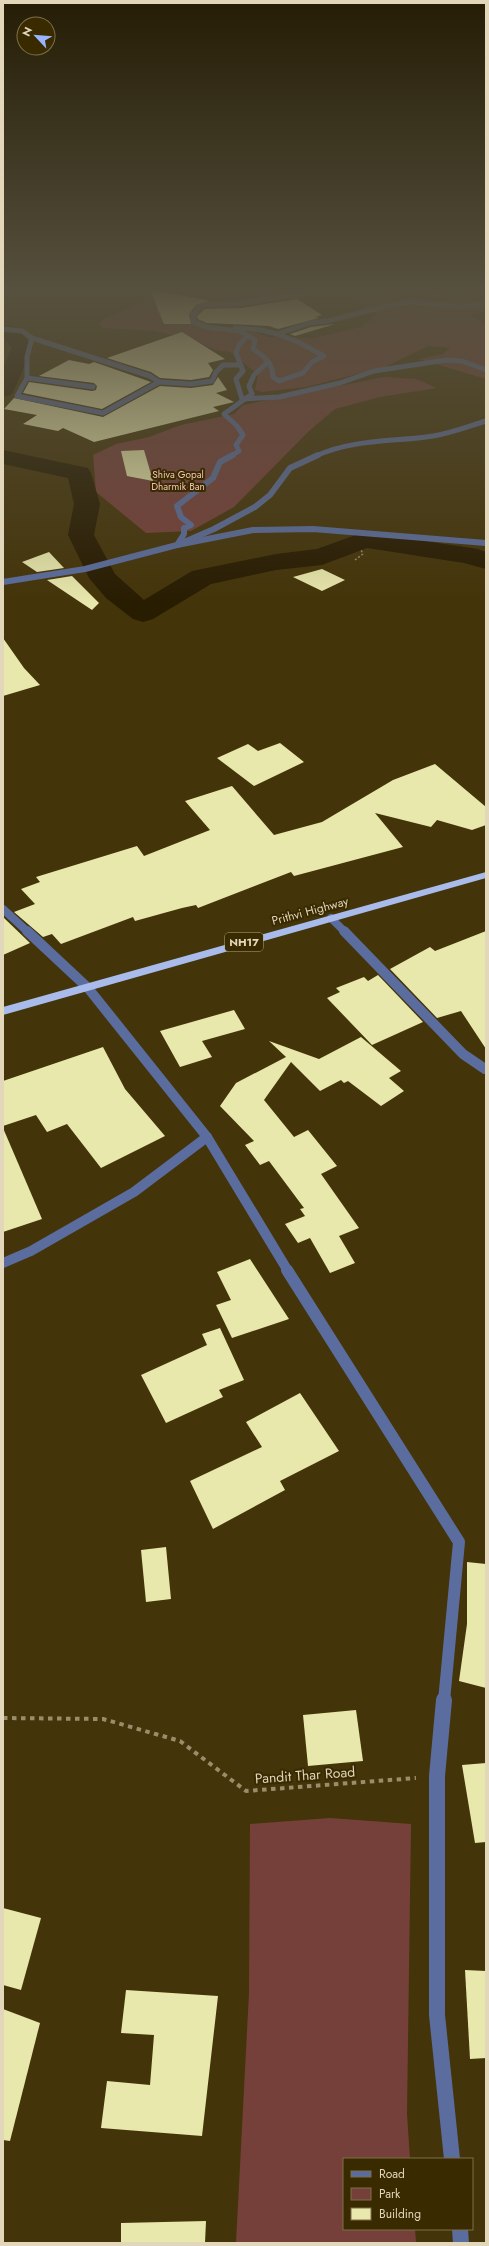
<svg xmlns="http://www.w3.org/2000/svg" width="489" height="2246" viewBox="0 0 489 2246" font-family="Jost,sans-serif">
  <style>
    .green { fill: #76403a; fill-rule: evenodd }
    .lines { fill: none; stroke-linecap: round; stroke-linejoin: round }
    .river { fill: #281c01; fill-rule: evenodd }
    .building { fill: #e8e7ac }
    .path-far1 { stroke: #9b8d6b; stroke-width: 1.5; stroke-dasharray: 2 2; stroke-linecap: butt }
    .path { stroke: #9b8d6b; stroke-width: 4; stroke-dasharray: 4.5 4.5; stroke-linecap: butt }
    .minor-far5 { stroke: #5b6d9e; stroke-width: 5 }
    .minor-far4 { stroke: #5b6d9e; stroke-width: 6 }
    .minor-far3 { stroke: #5b6d9e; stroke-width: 8 }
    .minor-far2 { stroke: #5b6d9e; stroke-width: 10 }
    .minor-far1 { stroke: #5b6d9e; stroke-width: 12 }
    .minor { stroke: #5b6d9e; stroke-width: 16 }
    .highway { fill: #a8bbea; fill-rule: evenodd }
    .labels { text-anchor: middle; stroke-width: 4; stroke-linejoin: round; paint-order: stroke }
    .far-park-label { font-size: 10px; fill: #f4c2bb; stroke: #392a00 }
    .shield { fill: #392a00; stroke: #afa283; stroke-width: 1 }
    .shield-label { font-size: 11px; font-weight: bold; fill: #e2d6bb }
    .street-label { font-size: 12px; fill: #e2d6bb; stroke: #392a00 }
    .near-street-label { font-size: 14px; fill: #e2d6bb; stroke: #392a00 }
  </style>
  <rect width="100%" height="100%" fill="#443409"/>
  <g class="green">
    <path d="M188,290h298v21l-17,4 17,9v55l-67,-20 24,-5 7,-6 -22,-2 -43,21 -79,20 -44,5 -7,-2 3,-15 -27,-23 -16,-2 -23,-11 -37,-8 -53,-3 -3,-5 6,-5 25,-10 18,-10zM326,293l29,8 22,13 -16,13 -47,11 -46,-1 -14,-5 -37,-1 -11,-9 3,-10z"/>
    <path d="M384,377l32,2 21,9 -57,9 -45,12 -26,22 -75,76 -43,24 -45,2 -50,-41 -3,-37 23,-11 33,-7 32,-12 53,-11 9,-9z"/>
    <path d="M330,1818l81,6 -4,290 3,45h-66v70h71l1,14h-180l13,-250 1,-169z"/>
  </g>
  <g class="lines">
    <g class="river">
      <path d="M3,325l13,2 17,20 -19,43 -3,5 -8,2v-30l9,-19 -9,-11z"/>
      <path d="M3,450l85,18 3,5 9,31 -6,31 21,39 29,26 48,-29 84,-17 41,-5 47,-17 114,17 8,3v17l-22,-6 -97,-15 -45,17 -46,5 -65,14 -58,35 -10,3 -10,-3 -27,-21 -17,-20 -21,-43 6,-31 -6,-26 -65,-14z"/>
    </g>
  </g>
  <g class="building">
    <path d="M150,290l40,7 19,4 -13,4 -7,9 2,10h-27z"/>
    <path d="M297,299l25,16 -7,2 4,1 -41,11 -9,-3 -62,-3 -9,-4 -1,-3 8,-7 37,-1z"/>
    <path d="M335,324l-40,12 -5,-2 21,-7z"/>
    <path d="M182,332l43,27 -17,4 5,7 -4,7 -18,3 -31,-2 -9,-6 -44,-14z"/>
    <path d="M69,360l20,4 5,-2 57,20 -49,27 -79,-16 6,-11 63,9 4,-1 1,-4 -3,-3 -55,-7z"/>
    <path d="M218,377l9,13 -11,3 18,9 -21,5 6,4 -125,31 -31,-14 -5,3 -35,-7 14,-9 -33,-6 10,-11 89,19 57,-31 31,2 22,-3z"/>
    <path d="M144,450l9,31 -26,-5 -6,-25z"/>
    <path d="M49,552l15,16 -27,4 -15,-10z"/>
    <path d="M322,569l23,11 -23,11 -29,-14z"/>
    <path d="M72,576l27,27 -7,7 -45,-30z"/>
    <path d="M3,638l21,30 16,17 -37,11z"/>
    <path d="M280,743l24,19 -50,24 -37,-28 31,-14 10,7z"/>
    <path d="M435,764l51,43v18l-14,5 -35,-10 -6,7 -56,-14 28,34 -109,29 -3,-4 -93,36 -2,-3 -14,3 -47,13 -2,-4 -72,27 -9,-10 -9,3 -29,-25 21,-8 -14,-15 19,-7 -4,-5 101,-31 7,10 66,-26 -25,-29 47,-15 42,49 48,-13 71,-42z"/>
    <path d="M3,917l27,26 -27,12z"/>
    <path d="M486,931v118l-25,-38 -24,7 -47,-49 40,-22 5,4z"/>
    <path d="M378,975l45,47 -51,23 -45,-47 13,-6 -4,-4 28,-11 4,4z"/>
    <path d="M234,1010l11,19 -43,12 10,16 -32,10 -20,-36z"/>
    <path d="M361,1037l40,34 -12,7 15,13 -23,15 -33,-25 -4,2 -3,-3 -21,11 -29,-29 -27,38 30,37 14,-7 29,36 -16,8 38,54 -20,8 16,27 -25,10 -20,-35 -12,5 -13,-19 20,-8 -5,-7 4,-1 -35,-47 -9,4 -15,-20 9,-4 -34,-35 16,-23 50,-26 -17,-16 50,18z"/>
    <path d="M103,1047l22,42 40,47 -64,32 -34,-44 -20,8 -11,-17 -33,11v-45z"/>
    <path d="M3,1128l39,91 -39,13z"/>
    <path d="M250,1259l39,60 -57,19 -16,-33 15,-5 -14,-28z"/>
    <path d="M220,1328l24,52 -25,10 4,7 -57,26 -25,-48 66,-30 -5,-11z"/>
    <path d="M300,1393l39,58 -59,30 5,9 -72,39 -23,-48 72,-34 -16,-25z"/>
    <path d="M166,1547l5,52 -25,3 -5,-52z"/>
    <path d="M467,1562l19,2v124l-27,-7 8,-57z"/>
    <path d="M356,1710l7,51 -55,5 -5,-51z"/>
    <path d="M486,1763v79l-11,1 -13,-78z"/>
    <path d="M3,1908l38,10 -20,72 -18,-5z"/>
    <path d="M465,1970l21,1v87l-16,1z"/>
    <path d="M126,1990l92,6 -16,140 -101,-8 6,-47 43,4 4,-50 -33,-2z"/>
    <path d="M3,2009l37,14 -30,118 -7,-1z"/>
    <path d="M206,2221l-1,22h-84v-20z"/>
  </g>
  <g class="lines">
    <path class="path-far1" d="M355,560l8,-6 -2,-4"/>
    <path class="path" d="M3,1718l100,1 77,22 66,50 170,-13"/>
    <g class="minor-far5">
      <path d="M326,290l-84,13 -38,2 -5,2 -6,8 1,7 12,5 34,4 15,9 -2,9c11,7 20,14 20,28l6,4 24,-8 9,-11 12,-6 -26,-14 -21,-8 33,-11 17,-2 69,-17 15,-2 51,5 24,-4"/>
      <path d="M412,290l28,4 15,-4"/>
      <path d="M235,328l26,2 16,4"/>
      <path d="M3,329l19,2 10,7"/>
      <path d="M247,336l-8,9 -3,8 7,18 -7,8 6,20 37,-2 61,-14 34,-12 72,-11 16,1 24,9"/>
      <path d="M32,338l118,38 9,6 -56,31 -86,-17 10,-18v-21z"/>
      <path d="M27,378l66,9"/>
      <path d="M159,382l32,2 21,-3 4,-9 7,-7h16"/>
      <path d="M231,456l8,-5 -3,-6 7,-10 -6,-9 -13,-12 28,-20 -3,-8 5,-11 14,-13"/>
      <path d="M316,456c36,-17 78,-14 117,-20 18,-3 36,-10 53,-15"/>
    </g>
    <g class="minor-far4">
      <path d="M233,455l-13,7 -7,16 -36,28 4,11 10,8 -7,3v6l-7,11 37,-16 41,-22 15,-12 20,-27 28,-13"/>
      <path d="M3,582l82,-13 92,-24 76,-15 60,-1 173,14"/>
    </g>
    <g class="minor-far3">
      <path d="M3,909l25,23"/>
      <path d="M331,918l14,14"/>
    </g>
    <g class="minor-far2">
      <path d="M27,931l61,57 119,149 81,134"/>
      <path d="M344,931l119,123 22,15"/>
      <path d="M3,1263l28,-12 103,-59 73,-55"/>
    </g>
    <path class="minor-far1" d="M287,1270l172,272 -15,159"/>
    <g class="minor">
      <path d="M444,1700l-7,76v239l15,144"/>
      <path d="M460,2229l1,14"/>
    </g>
    <path class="highway" d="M486,872v6l-483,137v-8z"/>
  </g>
  <linearGradient id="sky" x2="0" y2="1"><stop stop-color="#251d05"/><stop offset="0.48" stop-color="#56503e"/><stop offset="1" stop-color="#56503e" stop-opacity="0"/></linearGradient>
  <rect width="489" height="604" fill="url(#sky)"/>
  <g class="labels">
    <g class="far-park-label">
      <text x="178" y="478">Shiva Gopal<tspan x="178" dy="12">Dharmik Ban</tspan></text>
    </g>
    <rect class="shield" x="225" y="933" width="38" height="18" rx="3"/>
    <g class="shield-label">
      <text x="244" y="946">NH17</text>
    </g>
    <g class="street-label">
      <text transform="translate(310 911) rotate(-15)" y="4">Prithvi Highway</text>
    </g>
    <g class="near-street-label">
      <text transform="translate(305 1775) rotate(-4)" y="5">Pandit Thar Road</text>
    </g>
  </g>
  <rect width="489" height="2246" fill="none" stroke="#e2d6bb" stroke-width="8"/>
  <rect x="343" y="2158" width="130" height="72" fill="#392a00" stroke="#7d6f4b"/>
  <rect x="351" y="2171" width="20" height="6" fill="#5b6d9e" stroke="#7d6f4b"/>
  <text x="379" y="2178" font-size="12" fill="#e2d6bb">Road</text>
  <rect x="351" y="2188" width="20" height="12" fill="#76403a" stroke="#7d6f4b"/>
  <text x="379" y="2198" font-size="12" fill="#e2d6bb">Park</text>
  <rect x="351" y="2208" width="20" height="12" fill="#e8e7ac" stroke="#7d6f4b"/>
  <text x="379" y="2218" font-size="12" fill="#e2d6bb">Building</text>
  <g transform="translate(36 36) rotate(296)"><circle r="19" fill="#392a00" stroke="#7d6f4b"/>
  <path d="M0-3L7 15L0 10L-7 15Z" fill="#99b5fd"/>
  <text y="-6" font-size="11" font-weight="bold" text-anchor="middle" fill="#e2d6bb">N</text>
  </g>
</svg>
